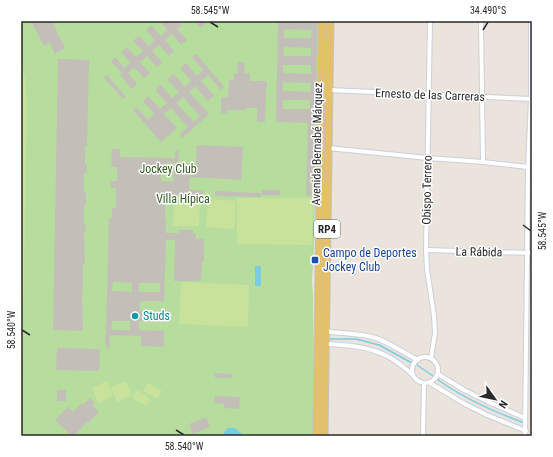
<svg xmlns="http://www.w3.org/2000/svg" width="553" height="457" viewBox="0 0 553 457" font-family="'Roboto Condensed',sans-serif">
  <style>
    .green { fill: #b6dc9e }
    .pitch { fill: #c8e29b }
    .water { fill: #7acce3 }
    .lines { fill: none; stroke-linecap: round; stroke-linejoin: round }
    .stream { stroke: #7acce3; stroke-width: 1.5 }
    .building { fill: #c3bfb8; fill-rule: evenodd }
    .street-casing { stroke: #cbcfda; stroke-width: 6 }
    .primary-casing { stroke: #c3c3c3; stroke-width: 9 }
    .street { stroke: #fff; stroke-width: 4 }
    .primary { stroke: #e3c069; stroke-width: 7 }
    .ticks { fill: none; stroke: #2a2a2a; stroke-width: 1.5 }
    .transit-dot { fill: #1a4fb4; stroke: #fff; stroke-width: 1.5 }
    .culture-dot { fill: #0f9aa8; stroke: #fff; stroke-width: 1.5 }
    .labels { text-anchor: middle; stroke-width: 3; stroke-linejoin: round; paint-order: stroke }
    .shield { fill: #fff; stroke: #6a6a6a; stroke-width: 1 }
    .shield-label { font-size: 11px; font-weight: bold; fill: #2a2a2a }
    .street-label { font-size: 12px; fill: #2a2a2a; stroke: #fff }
    .park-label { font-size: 12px; fill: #316021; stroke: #fff }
    .transit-label { font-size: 12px; fill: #164399; stroke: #fff; text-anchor: start }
    .culture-label { font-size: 12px; fill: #0d838f; stroke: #fff; text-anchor: start }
    .neatline { fill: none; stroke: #2a2a2a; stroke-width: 1.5 }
    .ticks-label { font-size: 10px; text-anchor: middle; fill: #2a2a2a }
  </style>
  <rect width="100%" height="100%" fill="#eae4dd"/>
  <path class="green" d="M21,21h298l-5,226 -2,34 1,16 1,84 -1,55h-292z"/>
  <g class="pitch">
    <path d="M21,63l4,16 2,23 -6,334z"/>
    <path d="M237,198h76l-1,47 -75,-1z"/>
    <path d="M208,199l28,2 -2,28 -28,-2z"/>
    <path d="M174,203l26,1 -1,22h-26z"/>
    <path d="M181,282l68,3 -1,42 -69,-3z"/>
    <path d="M107,381l6,15 -15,7 -6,-15z"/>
    <path d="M126,381l6,14 -15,7 -6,-15z"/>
    <path d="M148,383l14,8 -5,8 -14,-8z"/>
    <path d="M137,390l13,8 -4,8 -14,-8z"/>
  </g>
  <g class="water">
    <rect x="255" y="266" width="6" height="20"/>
    <path d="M228,428h7l9,8h-21l1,-4z"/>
  </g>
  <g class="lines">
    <g class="stream">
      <path d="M327,339h29l23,6 33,18"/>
      <path d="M417,365l16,11"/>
      <path d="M437,379c26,19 55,32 85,43"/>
    </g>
  </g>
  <g class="building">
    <path d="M31,21h21l13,27 -10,6 -5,-11 -6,3z"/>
    <path d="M160,21h10l2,3 4,-3h1l4,5 -4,3 10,11 -6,5 -9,-11 -7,6 9,11 -5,5 -10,-11 -7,6 10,11 -5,5 -10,-11 -7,6 10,11 -6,5 -10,-11 -6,6 9,11 -5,5 -12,-14 2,-2 -11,-12 4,-4 9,11 6,-5 -9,-11 6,-5 9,10 7,-6 -10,-10 6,-5 10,10 6,-6 -9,-10 5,-5 10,11 6,-6z"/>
    <path d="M201,21h7l-7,7 -4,-4z"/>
    <path d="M278,21h39l-1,102h-2l-1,32h2v15h-3l-1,26 -5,-1 2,-72 -32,-1zM284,29l28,1 -1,8h-27zM284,47l27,1v8h-28zM283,65h28v9l-28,-1zM283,82l28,1 -1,9 -27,-1zM283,100h27v9h-27z"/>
    <path d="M196,54l28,33 -3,3 -13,-15 -7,6 13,14 -6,6 -13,-15 -6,6 20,22 -27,24 -2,-4 8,-7 -17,-19 -7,6 13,14 -16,14 -28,-32 3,-3 12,13 6,-6 -11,-13 5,-5 12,13 7,-6 -12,-13 6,-5 11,13 7,-6 -12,-13 6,-5 12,13 6,-6 -11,-13 6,-5 11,13 6,-6 -11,-13zM183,97l17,19 -6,6 -18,-19z"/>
    <path d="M58,59l31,1 -2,86h-2v19h2v8h-3v19h2v13h-2v19h2l-1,8h-1l1,32h-2v26h-1l1,41 -30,-1z"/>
    <path d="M238,62h7l-1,11h6v8h17v7h-1l-1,34h-8v-14h-11v2h-19v3h-6v-16h7l1,-17h5v-7h3z"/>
    <path d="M107,75l19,22 -3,2 -19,-21z"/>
    <path d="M197,145l46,2 -2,33 -51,-3 -1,13 14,1v4h-38v24h1v14h13v-3h14v4h3v5h8v23h-2l-1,19h-27l1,-41h-9l-2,61h-24v10l24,1v10l-25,-1v9l25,1v16l-23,-1v-10l-35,-1 3,-117h3v-10l4,1v-21h-5v-7h6v-14h-6l1,-18h8v8l55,1v-7h4l-1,12 18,1zM165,163h9l-1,19 -12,-1v-13l4,1zM113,282l19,1v9l-20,-1zM139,283h21v9h-21zM112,321h18v9h-19z"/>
    <rect x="262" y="190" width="18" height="5"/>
    <path d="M215,191l46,2v4l-46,-1z"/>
    <path d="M105,335h5l-1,16 -4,-9z"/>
    <path d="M57,348l43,1 -1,22 -43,-1z"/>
    <path d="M215,373l17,1v4h-17z"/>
    <rect x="57" y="390" width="9" height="11"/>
    <path d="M215,396l25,1 -1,12 -15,-1v-4l-9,-1z"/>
    <path d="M90,398l4,4 -2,3 7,7 -11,11 -1,-1 -13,14h-2l-17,-16 13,-13 5,5 9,-9 2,1z"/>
    <path d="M206,417l4,10 -17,7 -4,-10z"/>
  </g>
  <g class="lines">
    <g class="street-casing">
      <g id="street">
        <path d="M430,21l-4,229 1,19 7,47 1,17 -4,25"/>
        <path d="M481,21l2,141"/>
        <path d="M329,90l203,9"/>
        <path d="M328,148l100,10 55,4 45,5"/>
        <path d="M426,250l106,3"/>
        <path d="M325,331c17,3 34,2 51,7 14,5 28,15 42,22"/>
        <path d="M325,344c21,1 43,2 62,12 10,5 18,12 26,19"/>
        <circle cx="425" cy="370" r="13"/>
        <path d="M438,374l26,16 27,13 34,15"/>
        <path d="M430,383l33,20 24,12 39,16"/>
        <path d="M423,436l1,-53"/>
        <path d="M525,436l3,-269 3,-68v-78"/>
      </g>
    </g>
    <g class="primary-casing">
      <g id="primary">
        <path d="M317,436l5,-415"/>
        <path d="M324,436l6,-415"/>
      </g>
    </g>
    <use href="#street" class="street"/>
    <use href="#primary" class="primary"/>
  </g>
  <path class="ticks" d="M210,22l8,5M483,30l5,-8M523,225l8,6M22,330l8,5M176,430l8,5"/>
  <rect class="transit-dot" x="311" y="256" width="8" height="8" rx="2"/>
  <circle class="culture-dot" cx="135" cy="316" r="4"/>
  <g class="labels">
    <rect class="shield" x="314" y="220" width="26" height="18" rx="3"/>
    <g class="shield-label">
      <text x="327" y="233">RP4</text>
    </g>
    <g class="street-label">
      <text transform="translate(430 95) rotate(2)" y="4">Ernesto de las Carreras</text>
      <text transform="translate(317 144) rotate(-89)" y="4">Avenida Bernabé Márquez</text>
      <text transform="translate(427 190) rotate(-89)" y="4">Obispo Terrero</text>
      <text transform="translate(479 252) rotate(1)" y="4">La Rábida</text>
    </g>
    <g class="park-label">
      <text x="168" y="173">Jockey Club</text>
      <text x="183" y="203">Villa Hípica</text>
    </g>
    <g class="transit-label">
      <text x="323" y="257">Campo de Deportes<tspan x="323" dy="14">Jockey Club</tspan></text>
    </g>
    <g class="culture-label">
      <text x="143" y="320">Studs</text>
    </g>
  </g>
  <rect width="553" height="457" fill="none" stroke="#ffffff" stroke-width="44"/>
  <g transform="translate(495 399) rotate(123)" stroke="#ffffff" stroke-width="3" paint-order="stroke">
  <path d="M0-3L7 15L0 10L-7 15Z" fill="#2a2a2a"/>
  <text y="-6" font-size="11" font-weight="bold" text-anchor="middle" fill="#2a2a2a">N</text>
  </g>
  <rect x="22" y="22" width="509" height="413" class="neatline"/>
  <g class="ticks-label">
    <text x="210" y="14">58.545°W</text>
    <text x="488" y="14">34.490°S</text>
    <text transform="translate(542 231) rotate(-90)" y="4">58.545°W</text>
    <text transform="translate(11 330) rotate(-90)" y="4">58.540°W</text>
    <text x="184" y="450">58.540°W</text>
  </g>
</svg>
